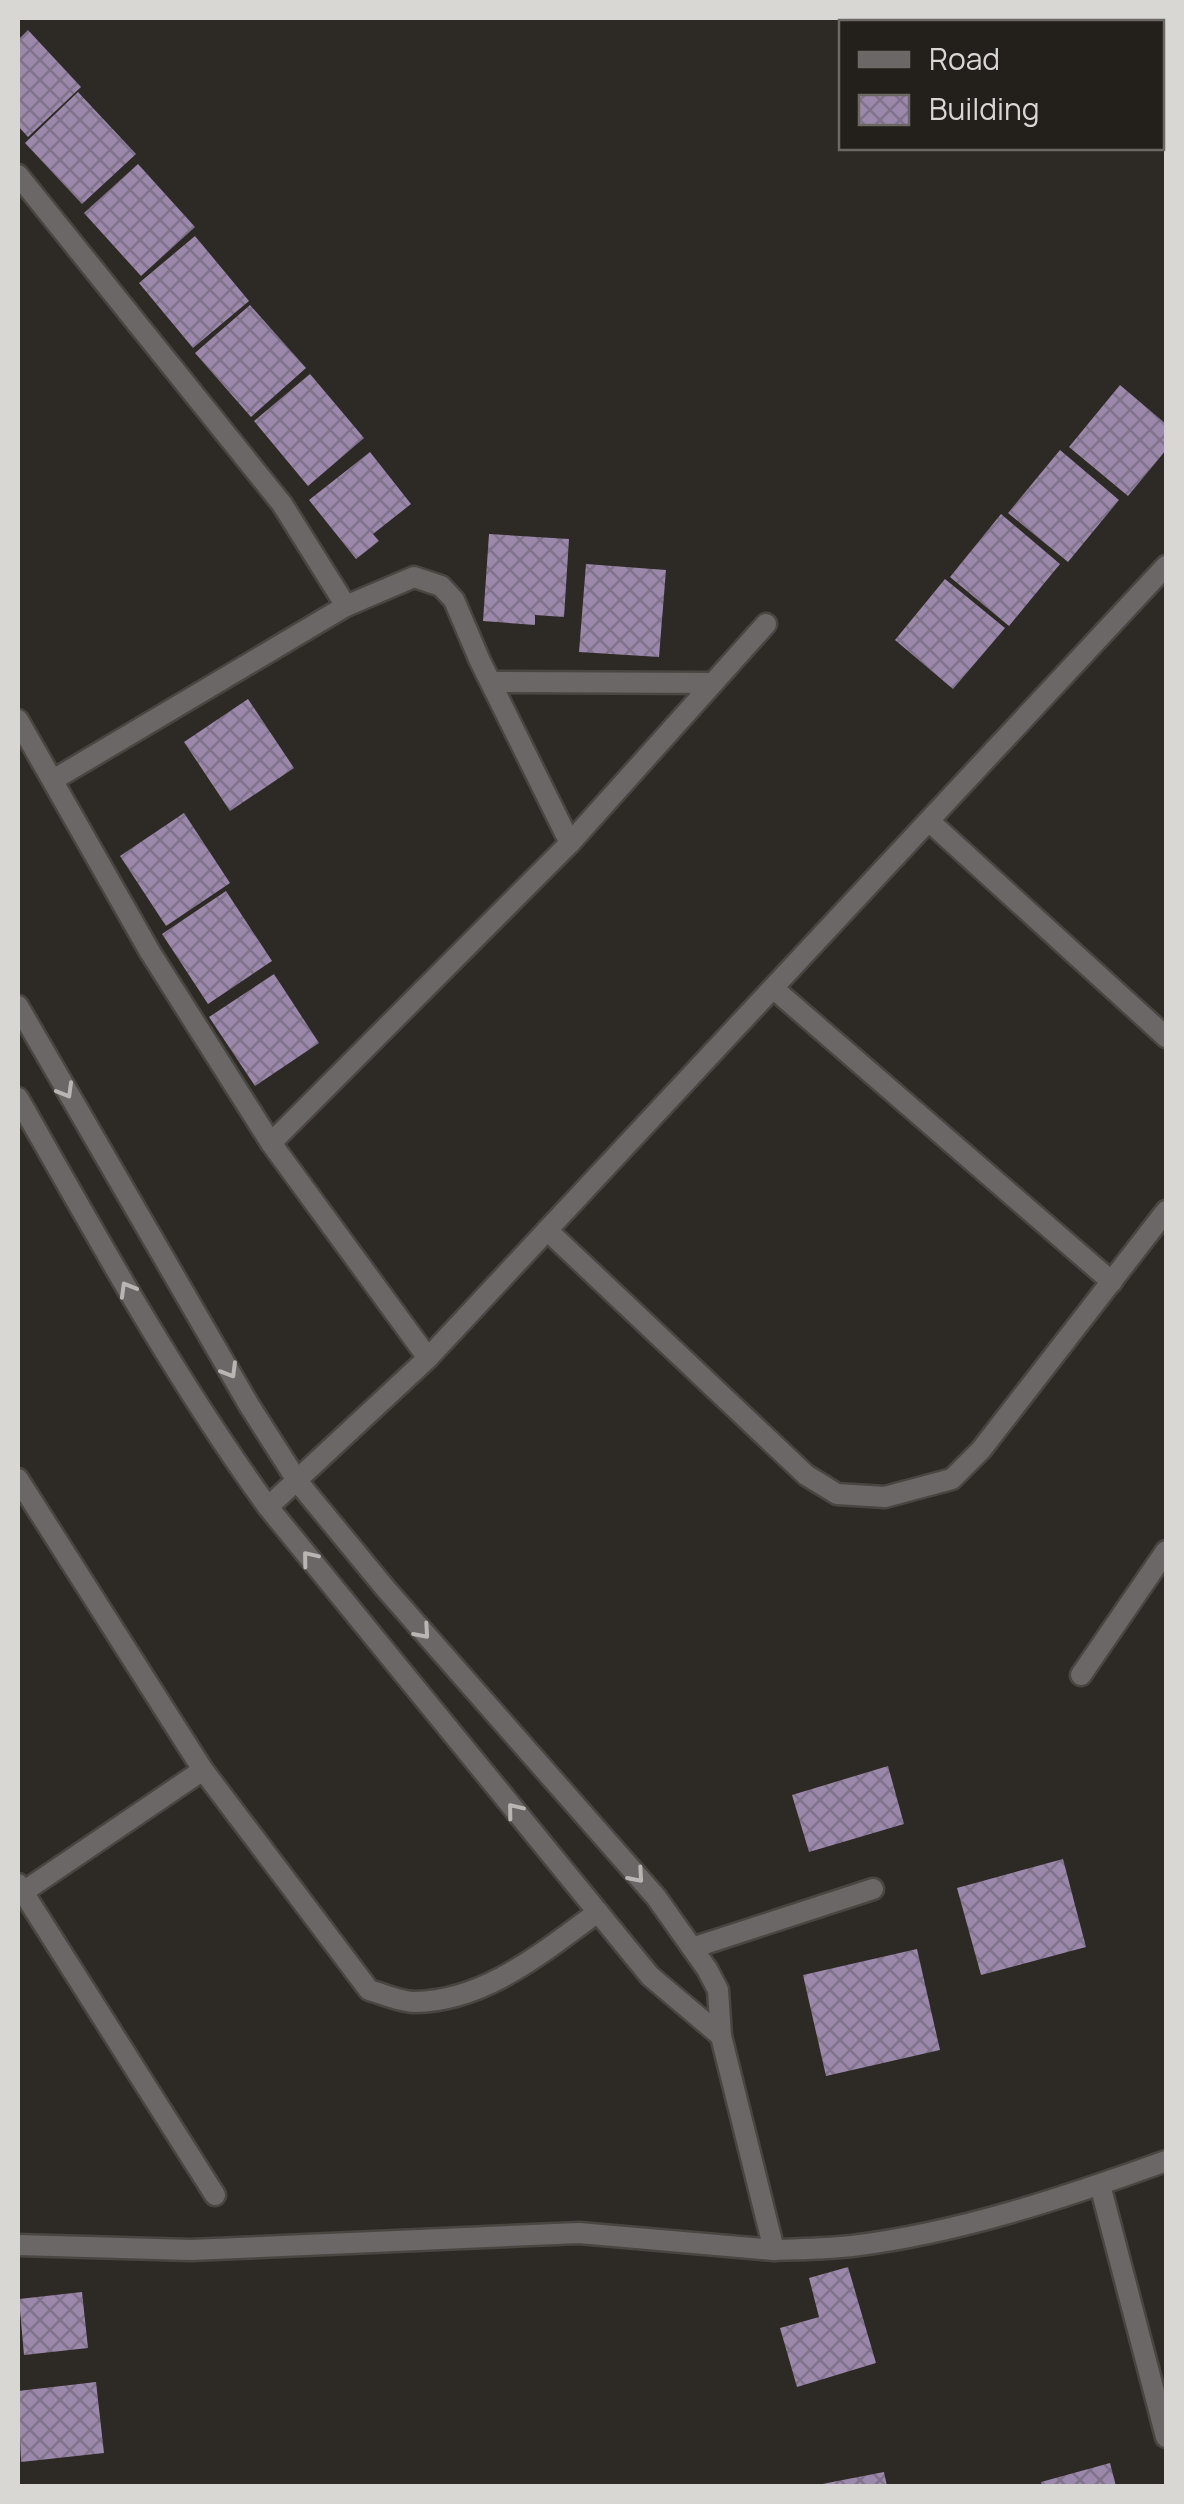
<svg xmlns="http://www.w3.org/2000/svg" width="1184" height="2504" viewBox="0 0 1184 2504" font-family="Manrope,sans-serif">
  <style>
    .building { fill: url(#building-cross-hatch) }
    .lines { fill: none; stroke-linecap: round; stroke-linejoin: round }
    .service-casing { stroke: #494540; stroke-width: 25 }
    .minor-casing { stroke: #494540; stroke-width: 25 }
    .tertiary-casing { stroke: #494540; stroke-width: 25 }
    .service { stroke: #6b6767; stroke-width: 20 }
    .minor { stroke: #6b6767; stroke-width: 20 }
    .tertiary { stroke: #6b6767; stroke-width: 20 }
    .oneway { stroke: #b8b5b3 }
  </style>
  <defs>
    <pattern id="building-cross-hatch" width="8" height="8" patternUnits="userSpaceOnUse" patternTransform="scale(2.5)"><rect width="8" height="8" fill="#9c88ab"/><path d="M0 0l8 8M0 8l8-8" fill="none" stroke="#81728b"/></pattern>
  </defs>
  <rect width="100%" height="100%" fill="#2d2924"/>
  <g class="building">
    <path d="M28,30l53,57 -53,50 -10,-11v-86z"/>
    <path d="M78,92l58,62 -54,50 -57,-61z"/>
    <path d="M138,164l57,63 -54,49 -57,-63z"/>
    <path d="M195,236l54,65 -56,47 -54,-65z"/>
    <path d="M250,305l56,63 -55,49 -56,-64z"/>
    <path d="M310,374l54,64 -56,48 -54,-65z"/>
    <path d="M1120,385l46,39v26l-38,46 -59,-49z"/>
    <path d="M1060,450l59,50 -51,62 -60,-49z"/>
    <path d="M370,452l41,52 -38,30 6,7 -23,18 -47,-59z"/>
    <path d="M1001,514l59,50 -51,62 -59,-49z"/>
    <path d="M489,534l80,5 -5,78 -29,-2v10l-52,-4z"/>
    <path d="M586,564l80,6 -7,87 -80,-5z"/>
    <path d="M945,579l60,49 -52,61 -58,-49z"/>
    <path d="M248,699l46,69 -64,43 -46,-69z"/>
    <path d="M184,813l46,70 -64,43 -46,-70z"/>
    <path d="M226,891l46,70 -64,43 -46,-70z"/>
    <path d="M274,974l45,69 -64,43 -46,-69z"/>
    <path d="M888,1766l16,58 -95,28 -17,-57z"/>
    <path d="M1063,1859l23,88 -105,28 -24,-87z"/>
    <path d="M917,1949l23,101 -114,26 -23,-101z"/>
    <path d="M848,2267l28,96 -79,24 -17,-59 39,-11 -10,-39z"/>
    <path d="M82,2292l6,56 -64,7 -5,-56z"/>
    <path d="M96,2382l8,71 -83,9 -3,-71z"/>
    <path d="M1110,2463l6,23h-74l-1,-4z"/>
    <path d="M884,2472l3,14h-70v-1z"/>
  </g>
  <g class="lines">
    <g class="service-casing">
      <g id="service">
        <path d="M18,1479l185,291 166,220c14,4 32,12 46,12 71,-1 129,-51 183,-90"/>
        <path d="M18,1884l197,311"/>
        <path d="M23,1892l180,-122"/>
      </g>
    </g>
    <g class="minor-casing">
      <g id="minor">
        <path d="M18,175l264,329 64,102"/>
        <path d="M491,682l222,1"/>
        <path d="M18,720l132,232 121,191 157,215"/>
        <path d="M53,780l293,-174 68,-29 27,9 13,14 26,61 90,182"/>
        <path d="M929,821l237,216"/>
        <path d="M773,988l339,294"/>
        <path d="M271,1143l299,-300 196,-219"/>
        <path d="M547,1230l259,245 31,19 48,3 67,-18 29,-29 185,-239"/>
        <path d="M268,1507l160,-149 738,-792"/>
        <path d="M1081,1675l85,-124"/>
        <path d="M692,1948l181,-59"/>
        <path d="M1100,2185l66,252"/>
        <path d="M774,2250c26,-1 52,-1 78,-4 107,-13 214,-49 314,-85"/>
      </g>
    </g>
    <g class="tertiary-casing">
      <g id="tertiary">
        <path d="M18,1006l231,399 49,77 87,106 271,309 51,72 11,21 3,46 53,214 -195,-17 -388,17 -173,-5"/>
        <path d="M18,1098c79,139 156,279 250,409l382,469 71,60"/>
      </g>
    </g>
    <use href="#service" class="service"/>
    <use href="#minor" class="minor"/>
    <use href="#tertiary" class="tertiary"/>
  </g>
  <defs><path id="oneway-chevron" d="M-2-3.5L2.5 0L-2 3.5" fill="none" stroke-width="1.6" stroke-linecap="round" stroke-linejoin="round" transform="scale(2.5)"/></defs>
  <g class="oneway">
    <use href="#oneway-chevron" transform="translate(66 1091) rotate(60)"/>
    <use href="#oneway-chevron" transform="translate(127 1289) rotate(-120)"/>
    <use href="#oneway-chevron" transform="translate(230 1371) rotate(59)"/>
    <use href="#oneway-chevron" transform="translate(309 1558) rotate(-129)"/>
    <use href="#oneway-chevron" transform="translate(423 1632) rotate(49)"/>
    <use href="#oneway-chevron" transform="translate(514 1810) rotate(-129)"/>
    <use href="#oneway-chevron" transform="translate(637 1876) rotate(49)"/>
  </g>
  <rect width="1184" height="2504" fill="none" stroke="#d9d7d4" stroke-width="40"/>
  <rect x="839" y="20" width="325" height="130" fill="#23201b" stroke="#6c6965" stroke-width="2.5"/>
  <rect x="859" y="52" width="50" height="15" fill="#6b6767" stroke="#6c6965" stroke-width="2.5"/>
  <text x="929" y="70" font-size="30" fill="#d9d7d4">Road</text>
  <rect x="859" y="95" width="50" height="30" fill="url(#building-cross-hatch)" stroke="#6c6965" stroke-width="2.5"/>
  <text x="929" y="120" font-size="30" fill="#d9d7d4">Building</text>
</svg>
